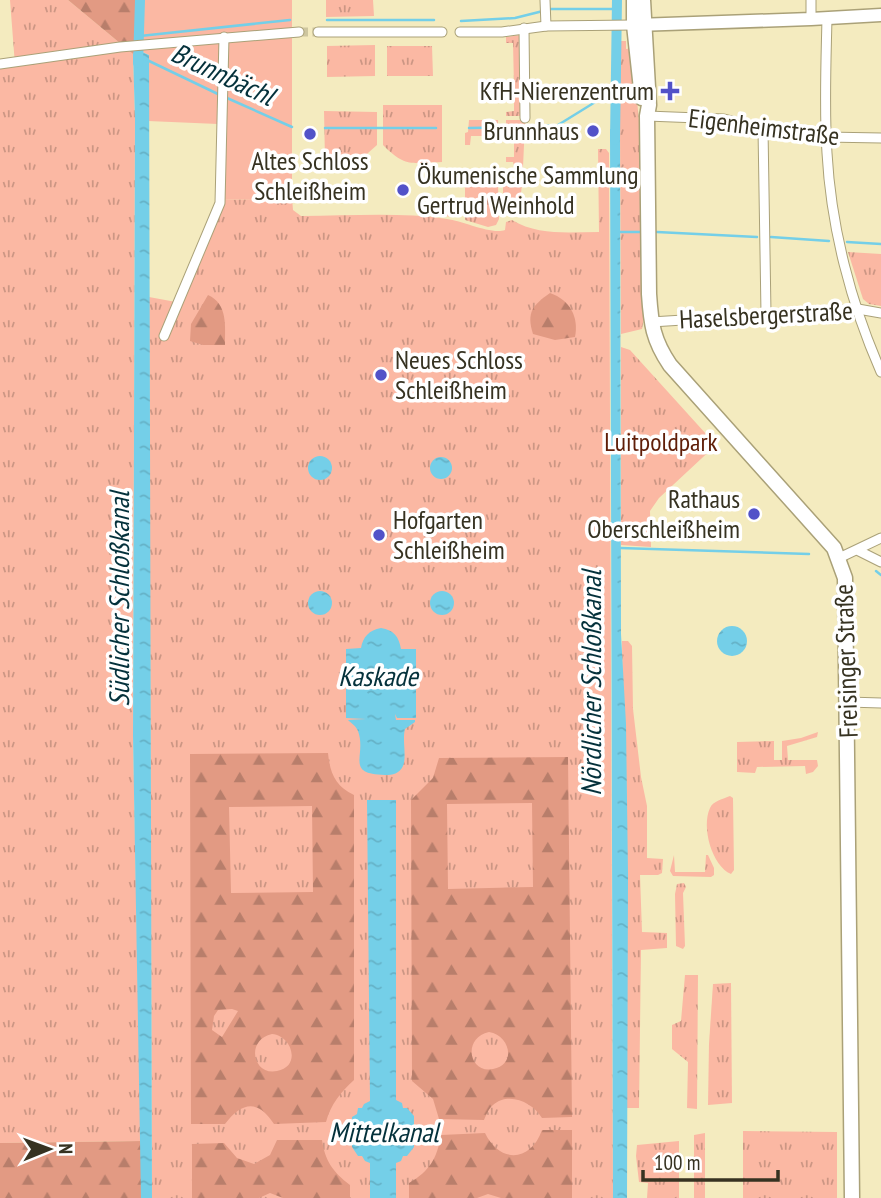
<svg xmlns="http://www.w3.org/2000/svg" width="881" height="1198" viewBox="0 0 881 1198" font-family="'PT Sans Narrow',sans-serif">
  <style>
    .grass { fill: url(#grass-tufts) }
    .forest { fill: url(#forest-firs); fill-rule: evenodd }
    .garden { fill: #fbb8a3 }
    .water { fill: url(#water-ripples) }
    .lines { fill: none; stroke-linecap: round; stroke-linejoin: round }
    .stream { stroke: #74cfe8; stroke-width: 2.5 }
    .canal { stroke: #74cfe8; stroke-width: 10 }
    .street-tunnel { stroke: #cec69f; stroke-width: 9; stroke-dasharray: 9 4.5; stroke-linecap: butt }
    .street-casing { stroke: #aaa178; stroke-width: 11 }
    .secondary-casing { stroke: #aaa178; stroke-width: 15 }
    .primary-casing { stroke: #aaa178; stroke-width: 17 }
    .street { stroke: #fff; stroke-width: 9 }
    .secondary { stroke: #fff; stroke-width: 12 }
    .primary { stroke: #fff; stroke-width: 14 }
    .poi-dot { fill: #5252c8; stroke: #fff; stroke-width: 2.5 }
    .labels { text-anchor: middle; stroke-width: 7; stroke-linejoin: round; paint-order: stroke }
    .poi-label { font-size: 26px; fill: #363221; stroke: #fff; text-anchor: end }
    .street-label { font-size: 26px; fill: #363221; stroke: #fff }
    .park-label { font-size: 26px; fill: #5f1e08; stroke: #fff }
    .water-label { font-size: 28px; font-style: italic; fill: #04313b; stroke: #fff }
  </style>
  <defs>
    <pattern id="grass-tufts" width="24" height="20" patternUnits="userSpaceOnUse" patternTransform="scale(1.75)"><rect width="24" height="20" fill="#fbb8a3"/><path d="M3 7l-1-3M5 7V3M7 7l1-3M15 17l-1-3M17 17v-4M19 17l1-3" fill="none" stroke="#cc9684"/></pattern>
    <pattern id="forest-firs" width="22" height="20" patternUnits="userSpaceOnUse" patternTransform="scale(1.75)"><rect width="22" height="20" fill="#e29a83"/><path d="M5 1l3.5 6h-7zM16 11l3.5 6h-7z" fill="#b87e6b"/></pattern>
    <pattern id="water-ripples" width="26" height="14" patternUnits="userSpaceOnUse" patternTransform="scale(1.75)"><rect width="26" height="14" fill="#74cfe8"/><path d="M2 4q2-2 4 0t4 0M15 11q2-2 4 0t4 0" fill="none" stroke="#65b2c7"/></pattern>
  </defs>
  <rect width="100%" height="100%" fill="#f4ebbf"/>
  <g class="grass">
    <path d="M10,0h58l65,54 2,65 -2,617 8,405 -141,2v-1076l15,-2z"/>
    <path d="M326,0h47l1,16 -48,1z"/>
    <path d="M521,35v81h-15v-4l8,-1v-18l-8,-1v-4l8,-1 -1,-44h-7v-6z"/>
    <path d="M617,41h9v8l6,-1 10,104 2,166 -2,11 -21,5 -1,-204 -5,-1z"/>
    <path d="M375,45v31l-48,1v-31z"/>
    <path d="M387,46h45l1,30h-46z"/>
    <path d="M383,105h59v57c-30,1 -36,6 -59,-17z"/>
    <path d="M324,111l53,1v33l-18,16 -34,-1z"/>
    <path d="M469,120h29v16h-27l-1,9h-5v-12l3,-1z"/>
    <path d="M506,120h15l4,3 -2,44 -9,-1 -1,-4h-7v-5h8v-20l-8,-1z"/>
    <path d="M598,149h8l3,4 4,1045h-461l-3,-901 27,5 42,-102 74,-2 1,12 8,6c48,0 99,-4 146,3 16,2 45,16 58,11l1,-8 6,-2c26,16 57,12 87,12z"/>
    <path d="M514,170h8c0,16 1,29 -10,42l-9,-19v-9h11z"/>
    <path d="M465,175h5l1,9h27l1,35 -3,6 -8,2 -23,-7z"/>
    <path d="M420,203h28l2,4 4,-4h5l1,14 -38,-2z"/>
    <path d="M848,252l33,2v52l-12,-2 -6,-5z"/>
    <path d="M621,347l9,3 86,95 -57,53 -9,13 1,36 -30,-2z"/>
    <path d="M622,641h6l4,5 1,63 8,68 6,29v52l16,1 -1,14 -4,2h-18l2,57 25,1v15l-26,2 -2,158h-12z"/>
    <path d="M818,732l-1,5 -30,9 1,14h29l1,6 -5,6 -7,2 -1,-8 -48,1 -2,6 -18,-1v-30l37,-1v19h8v-19l19,-3z"/>
    <path d="M730,796l3,2 1,72 -3,4c-19,-8 -30,-47 -21,-66 3,-7 13,-9 20,-12z"/>
    <path d="M674,855l1,17h30l1,-17h2l6,13v7l-3,2 -38,-1 -3,-5z"/>
    <path d="M684,883l2,4 -3,6 2,53 -2,3 -7,-3 -1,-52 2,-10z"/>
    <path d="M685,975h13l-1,134 -10,-1 1,-46 -16,-13v-24l9,-4z"/>
    <path d="M731,983l1,120 -24,2 1,-61 4,-60z"/>
    <path d="M743,1131l94,1v66h-94z"/>
    <path d="M705,1133v65h-11v-63z"/>
    <path d="M679,1141v57h-32l1,-15 -9,-1 -3,-26 1,-11z"/>
  </g>
  <g class="forest">
    <path d="M68,0h72v51l-7,3z"/>
    <path d="M550,293c20,7 29,24 25,44l-20,3 -22,-6c-7,-22 0,-29 17,-41z"/>
    <path d="M208,295c20,9 17,31 17,50h-22l-13,-4 1,-17z"/>
    <path d="M328,753c2,20 7,33 26,42v285c-14,13 -23,24 -28,42l-52,2c-16,-25 -32,-22 -49,0h-34l-1,-370zM312,806l1,86 -82,1 -2,-86zM232,1009l6,2 -16,26 -10,-7 2,-14 4,-6zM272,1034c21,2 29,33 5,37 -24,5 -32,-31 -5,-37z"/>
    <path d="M568,757l4,360 -30,1c-9,-15 -33,-27 -49,-13 -4,3 -7,10 -9,15l-45,-1 -6,-20 -21,-18 -1,-281 22,-22 6,-20zM532,803l1,84 -85,2 -1,-85zM489,1032c21,3 28,33 4,37 -24,5 -31,-31 -4,-37z"/>
    <path d="M542,1130h30v68h-71l-13,-4 -11,4h-68v-15c21,-12 28,-25 32,-48l44,-2c15,31 46,29 57,-3z"/>
    <path d="M277,1140h45c3,21 11,32 28,45v13h-67l-13,-5 -11,5h-67v-54l32,-1 13,15 17,6 16,-9z"/>
    <path d="M141,1141v57h-141v-55z"/>
  </g>
  <path class="garden" d="M140,0h152v198l-74,2v-76l-70,-3 1,-66 -9,-4z"/>
  <g class="water">
    <path d="M140,51l9,4 3,1143h-11l-8,-462 2,-617 -2,-65z"/>
    <path d="M610,129h10l1,505 5,90 2,151 -1,323h-14z"/>
    <circle cx="320" cy="468" r="12"/>
    <circle cx="441" cy="468" r="11"/>
    <circle cx="320" cy="603" r="12"/>
    <circle cx="442" cy="603" r="12"/>
    <circle cx="732" cy="641" r="15"/>
    <path d="M381,628c13,2 18,9 20,21h15v69h-19l-2,-4 1,6h19v2l-10,7c-3,12 2,27 -2,37 -4,8 -10,9 -18,9 -41,-1 -18,-19 -27,-44 -2,-5 -7,-8 -10,-11l18,-1 -20,-1v-69l15,-1c2,-11 8,-18 20,-20z"/>
    <path d="M367,800h29v300l6,3 1,5h4l7,8v31l-7,9h-4l-2,5 -5,2v35h-26v-35l-5,-2 -3,-5h-4l-6,-9v-30l5,-3 1,-6h4l2,-4 6,-3z"/>
  </g>
  <g class="lines">
    <g class="stream">
      <path d="M327,20h107"/>
      <path d="M461,21l54,-3 36,-9h66"/>
      <path d="M140,36l150,-16"/>
      <path d="M147,60l73,35"/>
      <path d="M227,98l65,29"/>
      <path d="M531,127l27,-2 47,-29 10,-12"/>
      <path d="M325,128h111"/>
      <path d="M469,128l53,-1"/>
      <path d="M620,232h21"/>
      <path d="M657,232l100,5"/>
      <path d="M771,237l58,4"/>
      <path d="M847,242l34,2"/>
      <path d="M620,548l189,6"/>
      <path d="M876,571l5,4"/>
    </g>
    <g class="canal">
      <path d="M138,63l2,-63"/>
      <path d="M615,140l2,-140"/>
    </g>
    <path class="street-tunnel" d="M299,32h19"/>
    <g class="street-casing">
      <g id="street">
        <path d="M545,0l1,26"/>
        <path d="M811,0v19"/>
        <path d="M827,18c-1,45 -3,90 0,135 4,74 24,151 54,219"/>
        <path d="M524,28l1,90"/>
        <path d="M318,32h124"/>
        <path d="M460,32h42l44,-6 88,-1"/>
        <path d="M0,64l120,-17 179,-15"/>
        <path d="M647,116l77,3 39,10 63,8 55,1"/>
        <path d="M763,129l3,184"/>
        <path d="M651,322l207,-13 23,4"/>
        <path d="M164,336l56,-133 4,-166"/>
        <path d="M859,551l22,11"/>
        <path d="M839,558l42,-20"/>
        <path d="M848,702l33,1"/>
      </g>
    </g>
    <g class="secondary-casing">
      <path id="secondary" d="M637,25l174,-6 70,-4"/>
    </g>
    <g class="primary-casing">
      <g id="primary">
        <path d="M634,0v25l8,73"/>
        <path d="M643,0l6,105 -2,11 2,178c2,30 4,46 21,71l164,183 11,30 7,620"/>
      </g>
    </g>
    <use href="#street" class="street"/>
    <use href="#secondary" class="secondary"/>
    <use href="#primary" class="primary"/>
  </g>
  <g class="poi-dot">
    <path d="M666.5 80.5h7v7h7v7h-7v7h-7v-7h-7v-7h7z"/>
    <circle cx="593" cy="131" r="7"/>
    <circle cx="310" cy="134" r="7"/>
    <circle cx="403" cy="190" r="7"/>
    <circle cx="381" cy="375" r="7"/>
    <circle cx="754" cy="514" r="7"/>
    <circle cx="379" cy="535" r="7"/>
  </g>
  <g class="labels">
    <g class="poi-label">
      <text x="654" y="100">KfH-Nierenzentrum</text>
      <text x="579" y="140">Brunnhaus</text>
      <text x="310" y="170" text-anchor="middle">Altes Schloss<tspan x="310" dy="30">Schleißheim</tspan></text>
      <text x="417" y="184" text-anchor="start">Ökumenische Sammlung<tspan x="417" dy="30">Gertrud Weinhold</tspan></text>
      <text x="395" y="369" text-anchor="start">Neues Schloss<tspan x="395" dy="30">Schleißheim</tspan></text>
      <text x="740" y="508">Rathaus<tspan x="740" dy="30">Oberschleißheim</tspan></text>
      <text x="393" y="529" text-anchor="start">Hofgarten<tspan x="393" dy="30">Schleißheim</tspan></text>
    </g>
    <g class="street-label">
      <text transform="translate(764 127) rotate(7)" y="9">Eigenheimstraße</text>
      <text transform="translate(766 315) rotate(-3)" y="9">Haselsbergerstraße</text>
      <text transform="translate(846 661) rotate(-92)" y="9">Freisinger Straße</text>
    </g>
    <g class="park-label">
      <text x="661" y="451">Luitpoldpark</text>
    </g>
    <g class="water-label">
      <text transform="translate(223 74) rotate(25)" y="10">Brunnbächl</text>
      <text transform="translate(119 599) rotate(-90)" y="10">Südlicher Schloßkanal</text>
      <text x="378" y="686">Kaskade</text>
      <text transform="translate(591 683) rotate(-90)" y="10">Nördlicher Schloßkanal</text>
      <text x="384" y="1142">Mittelkanal</text>
    </g>
  </g>
  <g transform="translate(49 1149) rotate(89)" stroke="#ffffff" stroke-width="5" paint-order="stroke">
  <path d="M0-5L12 26L0 18L-12 26Z" fill="#363221"/>
  <text y="-10" font-size="19" font-weight="bold" text-anchor="middle" fill="#363221">N</text>
  </g>
  <path d="M643 1170v10h135v-10" fill="none" stroke="#363221" stroke-width="3.5"/>
  <text x="654" y="1170" font-size="21" fill="#363221" stroke="#ffffff" stroke-width="5" paint-order="stroke">100 m</text>
</svg>
